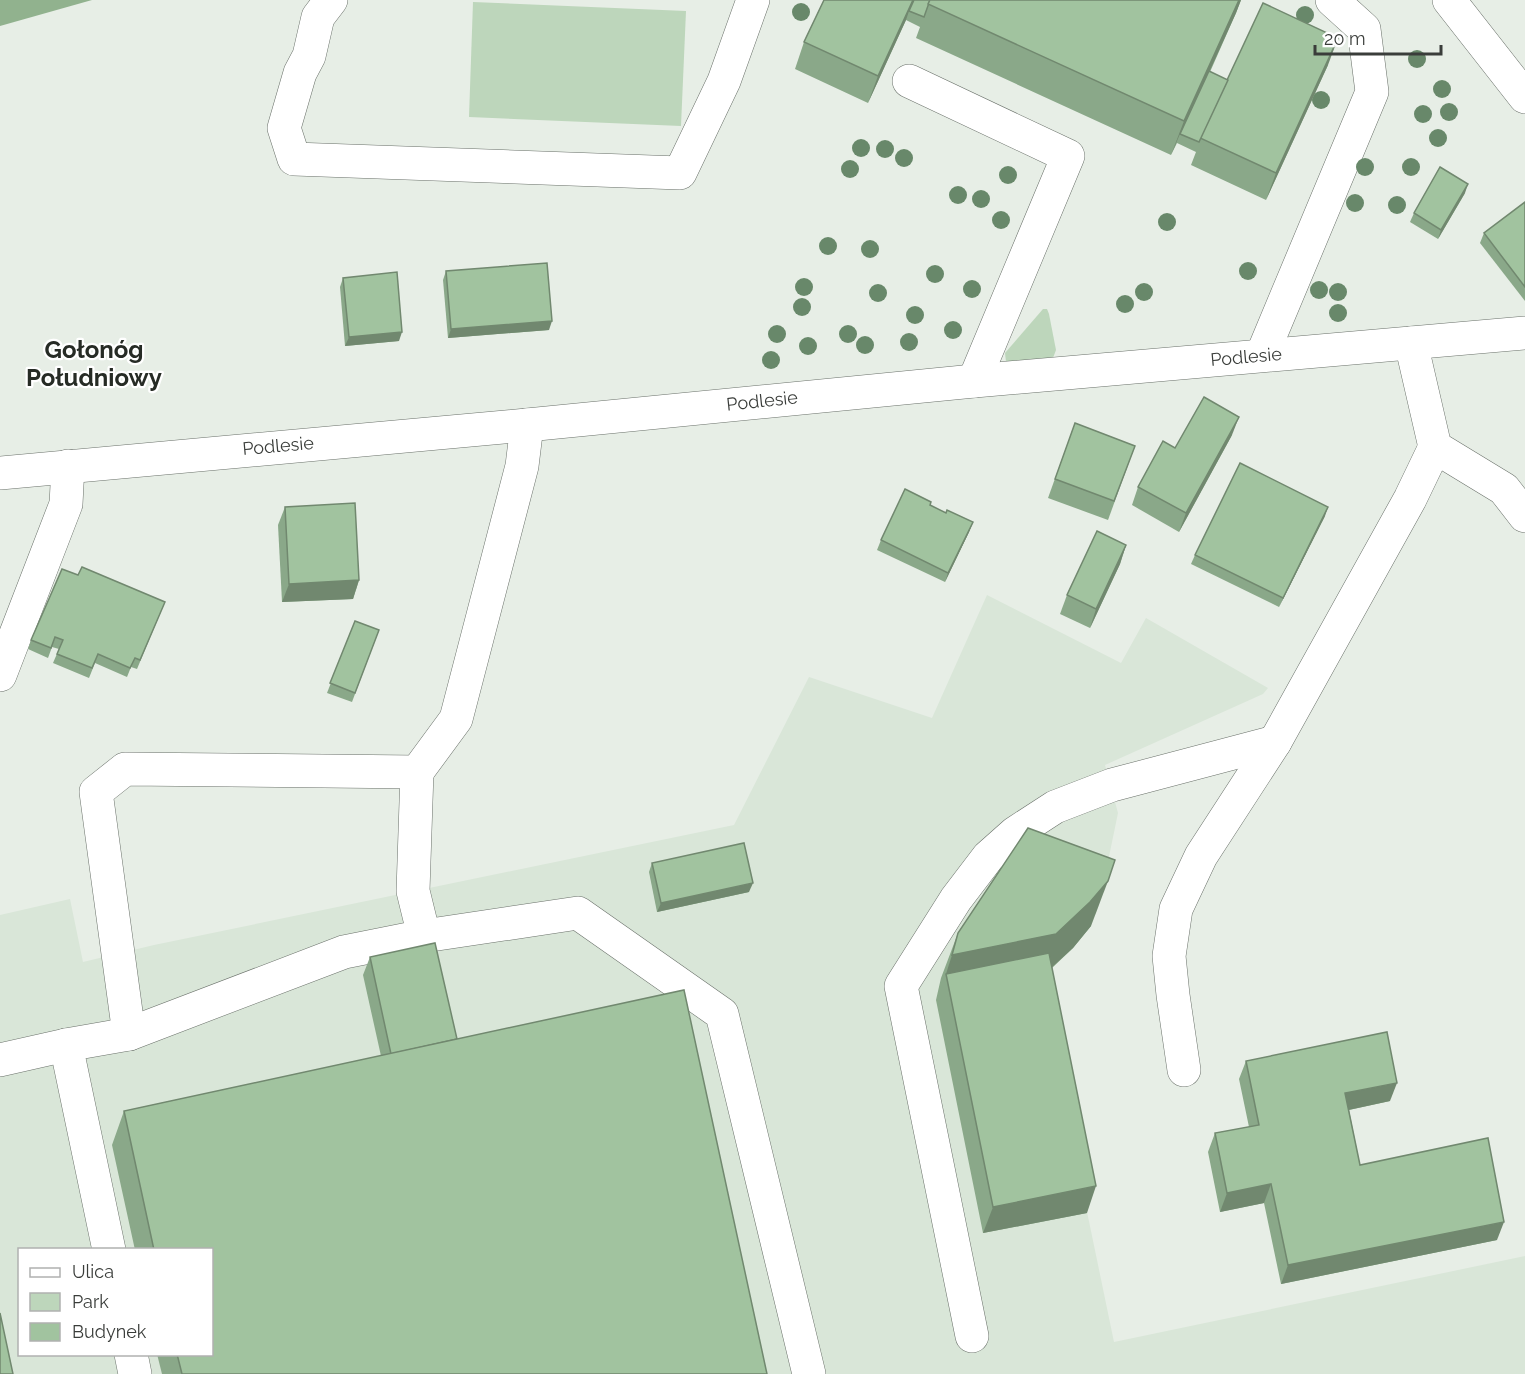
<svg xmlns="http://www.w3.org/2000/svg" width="1525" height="1374" viewBox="0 0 1525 1374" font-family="Raleway,sans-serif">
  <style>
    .built { fill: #d9e6d8; fill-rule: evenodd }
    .green { fill: #bdd6bb }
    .forest { fill: #91b28e }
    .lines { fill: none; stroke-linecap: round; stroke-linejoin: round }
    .minor-casing { stroke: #6a716a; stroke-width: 34 }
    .minor { stroke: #fff; stroke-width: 33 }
    .tree { fill: #68886a }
    .wall { fill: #8aa889 }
    .shaded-wall { fill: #71886f }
    .building { fill: #a1c39f; stroke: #71886f; stroke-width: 1.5 }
    .labels { text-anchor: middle; stroke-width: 4.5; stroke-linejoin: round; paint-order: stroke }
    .street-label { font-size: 18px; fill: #3a3d3a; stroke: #fff }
    .district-label { font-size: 24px; font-weight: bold; fill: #262b25; stroke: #fff }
  </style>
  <rect width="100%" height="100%" fill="#e7eee6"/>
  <path class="built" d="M987,595l134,68 25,-45 122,70 -5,6 -158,71 13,48 -19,92 -8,21 -18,22 -34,32 75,362 411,-86v118h-1525v-459l70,-16 13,63 71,-17 580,-120 75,-148 123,41zM20,1250h192v104h-192z"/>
  <g class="green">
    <path d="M473,2l213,9 -5,115 -212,-9z"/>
    <path d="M1043,309h4l2,5 7,36 -3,8 -47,4 -1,-9z"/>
  </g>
  <path class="forest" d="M0,0h92l-92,26z"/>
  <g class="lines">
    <g class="minor-casing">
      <g id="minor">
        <path d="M331,0l-13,17 -9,39 -9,17 -16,55 10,31 386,14 44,-92 29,-81"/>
        <path d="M1449,0l76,97"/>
        <path d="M909,81l159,75 -94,225"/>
        <path d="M1411,343l24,104 69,42 21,27"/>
        <path d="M1262,355l110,-263 -8,-63 -32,-29"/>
        <path d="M0,473l527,-48 447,-44 551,-48"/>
        <path d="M0,675l66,-171 2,-38"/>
        <path d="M417,772l-4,119 11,45"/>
        <path d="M129,1034l-33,-242 29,-23 292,3 39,-53 66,-253 5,-41"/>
        <path d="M66,1045l43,205"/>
        <path d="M0,1060l66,-15 63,-11 215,-82 80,-16 154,-23 144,101 87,360"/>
        <path d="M1184,1070l-11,-75 -4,-39 7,-47 25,-53 74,-114 135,-243 25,-52"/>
        <path d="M972,1336l-71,-350 55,-87 32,-42 27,-24 40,-26 57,-22 163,-43"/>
        <path d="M131,1354l4,20"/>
      </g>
    </g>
    <use href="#minor" class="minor"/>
  </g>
  <g class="tree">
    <circle cx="801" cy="12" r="9"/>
    <circle cx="1305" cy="15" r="9"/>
    <circle cx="1417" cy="59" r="9"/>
    <circle cx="1442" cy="89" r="9"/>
    <circle cx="1321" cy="100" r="9"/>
    <circle cx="1449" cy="112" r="9"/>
    <circle cx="1423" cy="114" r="9"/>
    <circle cx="1438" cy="138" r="9"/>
    <circle cx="861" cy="148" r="9"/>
    <circle cx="885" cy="149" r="9"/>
    <circle cx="904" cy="158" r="9"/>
    <circle cx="1365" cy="167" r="9"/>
    <circle cx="1411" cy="167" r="9"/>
    <circle cx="850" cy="169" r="9"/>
    <circle cx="1008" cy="175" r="9"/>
    <circle cx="958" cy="195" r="9"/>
    <circle cx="981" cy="199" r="9"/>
    <circle cx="1355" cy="203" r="9"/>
    <circle cx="1397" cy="205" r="9"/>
    <circle cx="1001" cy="220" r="9"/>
    <circle cx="1167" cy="222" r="9"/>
    <circle cx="828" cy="246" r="9"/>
    <circle cx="870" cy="249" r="9"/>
    <circle cx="1248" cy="271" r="9"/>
    <circle cx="935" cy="274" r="9"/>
    <circle cx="804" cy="287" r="9"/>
    <circle cx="972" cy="289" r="9"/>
    <circle cx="1319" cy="290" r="9"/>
    <circle cx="1144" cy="292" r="9"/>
    <circle cx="1338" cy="292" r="9"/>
    <circle cx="878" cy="293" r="9"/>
    <circle cx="1125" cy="304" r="9"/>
    <circle cx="802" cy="307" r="9"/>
    <circle cx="1338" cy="313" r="9"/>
    <circle cx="915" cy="315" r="9"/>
    <circle cx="953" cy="330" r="9"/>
    <circle cx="777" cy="334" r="9"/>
    <circle cx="848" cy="334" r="9"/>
    <circle cx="909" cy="342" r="9"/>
    <circle cx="865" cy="345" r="9"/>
    <circle cx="808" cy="346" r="9"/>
    <circle cx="771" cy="360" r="9"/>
  </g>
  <g class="wall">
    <path d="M824,0h417l-5,13 -26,59 18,8 100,-15 -62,135 -75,-35 5,-13 -19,-9 -6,12 -255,-117 4,-11 -14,-7 -38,83 -73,-34 9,-27z"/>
    <path d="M1465,193l-27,46 -28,-17 4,-9z"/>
    <path d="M1525,202v99l-45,-58 4,-10z"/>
    <path d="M446,271l103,59 -101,8 -5,-58z"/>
    <path d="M343,278l56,63 -54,5 -5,-59z"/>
    <path d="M1075,423l60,23 -27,74 -60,-22z"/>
    <path d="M1232,435l-53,97 -47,-27 6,-18 37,-39z"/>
    <path d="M930,505l16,8 27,9 -4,10 -24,50 -68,-32 4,-10z"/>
    <path d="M285,507l74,73 -6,19 -71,3 -4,-77z"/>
    <path d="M1325,516l-46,91 -88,-43 4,-9z"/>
    <path d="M1126,545l-6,19 -30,64 -30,-14 7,-19z"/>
    <path d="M78,575l87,27 -28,67 -6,-2 -4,10 -32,-14 -6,15 -36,-15 6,-14 -7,-2 -4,11 -20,-9 3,-9z"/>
    <path d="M355,621l24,9 -27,72 -25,-9z"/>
    <path d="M652,863l97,29 -92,20 -8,-40z"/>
    <path d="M1091,926l-18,22 -21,20 35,245 -104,20 -47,-233 5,-22 17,-45z"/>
    <path d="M370,957l87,82 310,335h-605l-5,-20h55v-104h-77l-23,-105 12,-34 257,-55 -18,-81z"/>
    <path d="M1246,1061l144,40 -41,9 11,55 137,75 -216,44 -17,-81 -44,9 -12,-60 7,-19 34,-6 -10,-48z"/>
  </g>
  <g class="shaded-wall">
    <path d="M913,0h3l-7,11 -3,9 -38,83 10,-27z"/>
    <path d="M1239,0h2l-5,13 -55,121h-1l-9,21 13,-34z"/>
    <path d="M1338,38l-10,27 -62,135 10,-27z"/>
    <path d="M1468,184l-3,9 -27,46 3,-9z"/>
    <path d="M552,321l-3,9 -101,8 3,-9z"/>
    <path d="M402,332l-3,9 -54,5 4,-9z"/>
    <path d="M1239,417l-7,18 -53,97 7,-19z"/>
    <path d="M1328,507l-3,9 -46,91 4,-9z"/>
    <path d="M973,522l-4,10 -24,50 3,-9z"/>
    <path d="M1126,545l-6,19 -30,64 6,-19z"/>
    <path d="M359,580l-6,19 -71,3 7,-18z"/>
    <path d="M1108,881l-17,45 -18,22 -34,31 -93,-5 6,-19z"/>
    <path d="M753,883l-4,9 -92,20 4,-9z"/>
    <path d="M1397,1083l-7,18 -51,11 6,-19z"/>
    <path d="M1271,1184l-7,19 -44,9 7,-19z"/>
    <path d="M1096,1186l-9,27 -104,20 10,-26z"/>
    <path d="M1504,1222l-7,18 -216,44 7,-19z"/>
  </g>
  <g class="building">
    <path d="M824,0h89l-35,76 -74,-34z"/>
    <path d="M914,0h16l-6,17 -15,-6z"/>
    <path d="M930,0h309l-55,121 -256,-117z"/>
    <path d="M1263,3l75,35 -62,135 -76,-35z"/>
    <path d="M1209,71l19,9 -29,62 -19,-8z"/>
    <path d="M1440,167l28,17 -27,46 -27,-17z"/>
    <path d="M1525,202v85l-41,-54z"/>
    <path d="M547,263l5,58 -101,8 -5,-58z"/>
    <path d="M397,272l5,60 -53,5 -6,-59z"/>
    <path d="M1204,397l35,20 -53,96 -48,-26 25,-46 12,7z"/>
    <path d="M1075,423l60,23 -21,55 -59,-22z"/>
    <path d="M1240,463l88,44 -45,91 -88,-43z"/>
    <path d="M905,489l26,13 -1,3 16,8 1,-3 26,12 -25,51 -67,-33z"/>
    <path d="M355,503l4,77 -70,4 -4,-77z"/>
    <path d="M1097,531l29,14 -30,64 -29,-14z"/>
    <path d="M82,567l83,35 -25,58 -5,-2 -5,10 -32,-14 -6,14 -35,-14 6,-14 -8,-3 -4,11 -20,-8 31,-71 16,6z"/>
    <path d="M355,621l24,9 -24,63 -25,-10z"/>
    <path d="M1028,828l87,32 -7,21 -18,21 -34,32 -104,21 6,-22z"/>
    <path d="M744,843l9,40 -92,20 -9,-40z"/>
    <path d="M435,943l22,96 -66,15 -21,-97z"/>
    <path d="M1049,953l47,233 -103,21 -47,-233z"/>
    <path d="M684,990l83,384h-585l-5,-20h35v-104h-58l-30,-139z"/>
    <path d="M1387,1032l10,51 -52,10 15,72 128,-27 16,84 -216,43 -17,-81 -44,9 -12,-60 44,-8 -13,-64z"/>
    <path d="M0,1313l13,61h-13z"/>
  </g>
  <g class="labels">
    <g class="street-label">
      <text transform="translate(1246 357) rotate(-5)" y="6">Podlesie</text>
      <text transform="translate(762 401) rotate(-6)" y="6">Podlesie</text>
      <text transform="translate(278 446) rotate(-5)" y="6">Podlesie</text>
    </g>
    <g class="district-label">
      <text x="94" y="358">Gołonóg<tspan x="94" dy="28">Południowy</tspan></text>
    </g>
  </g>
  <rect x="18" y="1248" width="195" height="108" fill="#ffffff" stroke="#b0b1b0" stroke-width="1.5"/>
  <rect x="30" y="1268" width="30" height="9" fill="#ffffff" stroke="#b0b1b0" stroke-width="1.5"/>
  <text x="72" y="1278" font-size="18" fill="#3a3d3a">Ulica</text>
  <rect x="30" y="1293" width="30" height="18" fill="#bdd6bb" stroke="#b0b1b0" stroke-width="1.5"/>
  <text x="72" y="1308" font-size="18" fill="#3a3d3a">Park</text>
  <rect x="30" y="1323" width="30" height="18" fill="#a1c39f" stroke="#b0b1b0" stroke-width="1.5"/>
  <text x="72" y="1338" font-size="18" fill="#3a3d3a">Budynek</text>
  <path d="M1315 45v9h126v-9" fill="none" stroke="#3a3d3a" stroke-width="3"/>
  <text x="1324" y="45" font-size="18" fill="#3a3d3a" stroke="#ffffff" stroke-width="4.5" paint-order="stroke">20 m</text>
</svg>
